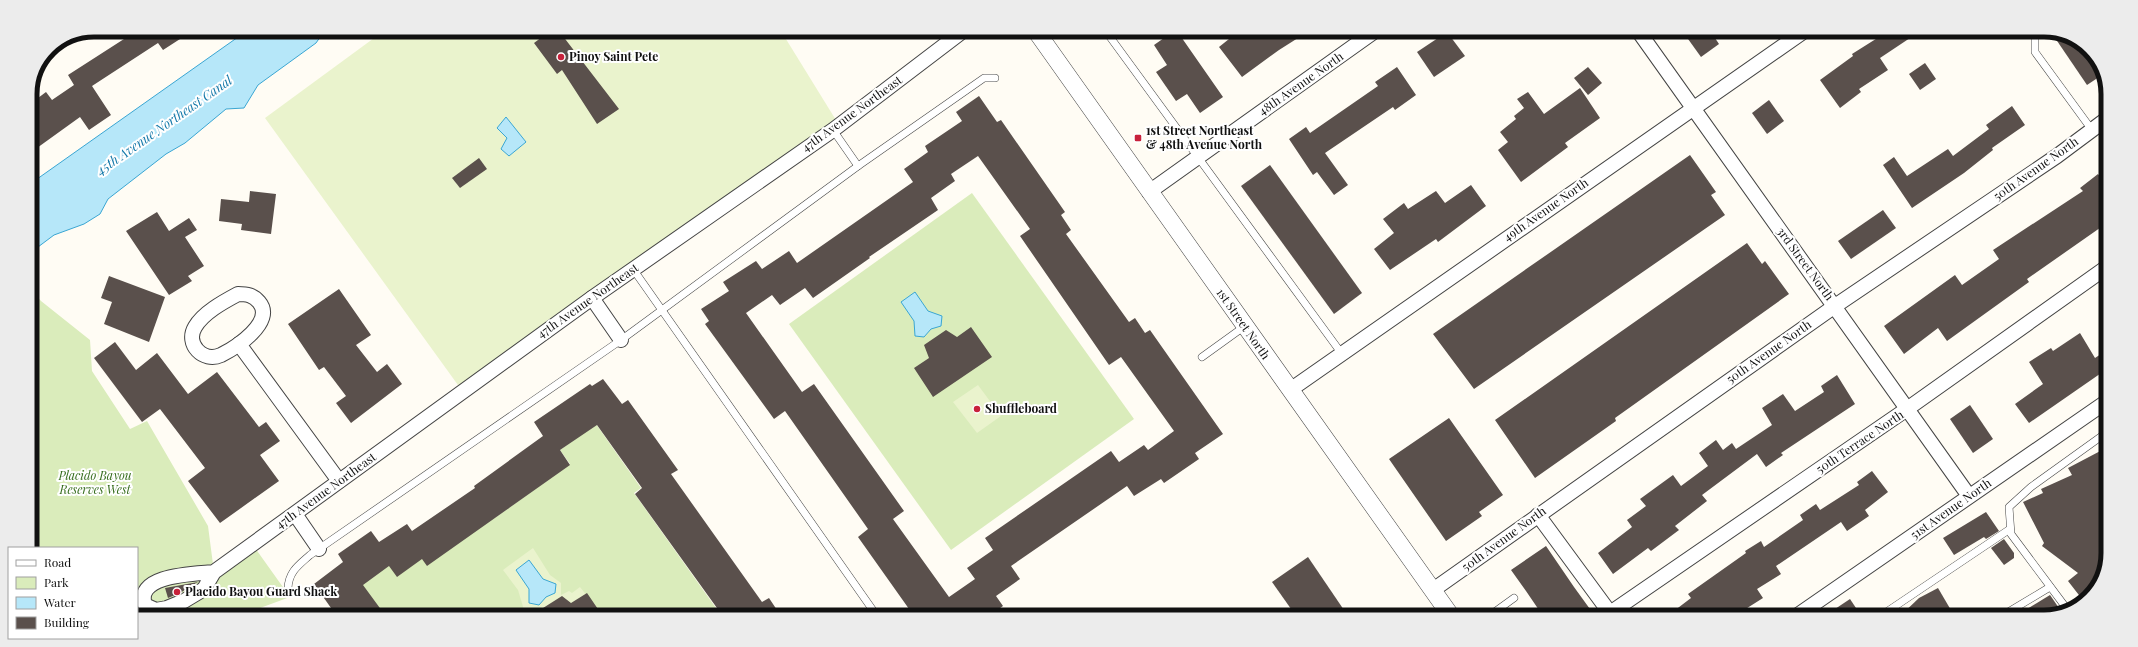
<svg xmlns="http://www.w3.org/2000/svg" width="2138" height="647" viewBox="0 0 2138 647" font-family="'Playfair Display',serif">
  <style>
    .green { fill: #daecbb }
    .pitch { fill: #eaf3cd }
    .water { fill: #b6e7f9; stroke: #3aa6d3 }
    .building { fill: #5a504c; fill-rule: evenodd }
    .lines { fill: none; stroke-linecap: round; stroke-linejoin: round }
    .service-casing { stroke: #444; stroke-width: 8 }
    .minor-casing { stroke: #444; stroke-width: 16 }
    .tertiary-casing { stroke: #444; stroke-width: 18 }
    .service { stroke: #fff; stroke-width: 7 }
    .minor { stroke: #fff; stroke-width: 14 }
    .tertiary { stroke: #fff; stroke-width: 17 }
    .poi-dot { fill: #c8213b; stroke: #fff; stroke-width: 1.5 }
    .labels { text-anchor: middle; stroke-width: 4; stroke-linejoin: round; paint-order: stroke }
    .poi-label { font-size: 12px; font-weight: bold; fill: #111; stroke: #fff; text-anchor: start }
    .street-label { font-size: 12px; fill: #111; stroke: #fff }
    .park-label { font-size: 12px; font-style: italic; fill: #366d1d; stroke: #fff }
    .water-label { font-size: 13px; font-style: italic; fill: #1378a9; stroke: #fff }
    .rim { fill: none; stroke: #111; stroke-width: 5 }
  </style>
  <rect width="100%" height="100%" fill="#fffcf4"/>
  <g class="green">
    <path d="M972,193l162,226 -183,131 -162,-226z"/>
    <path d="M30,288l11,13 49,39 2,31 38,58 17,-8 61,105 6,46 39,-27 37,52 -49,18h-104v-67h-107z"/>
    <path d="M596,424l45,64 -7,5 87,122h-340l-22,-31 29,-20 34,-7 74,-40 74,-53 -10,-14z"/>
  </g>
  <g class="pitch">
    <path d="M385,30l396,1 58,94 -376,267 -198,-274z"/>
    <path d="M978,385l23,31 -24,17 -24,-31z"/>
    <path d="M533,548l17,27 11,8v12l8,-4 3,2 8,-6 22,28h-70l6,-4 -14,-1 -6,-20 -15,-20z"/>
  </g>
  <g class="water">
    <path d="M248,30h77l-9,13 -58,42 -14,23 -18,1 -41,34 -19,11 -58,45 -8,15 -16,10 -30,11 -24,18v-69z"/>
    <path d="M506,117l20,25 -17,14 -8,-7 6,-11 -10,-10z"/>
    <path d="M915,292l13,19 14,5 -1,10 -10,3 -7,8 -9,-1 -1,-15 -13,-19z"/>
    <path d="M529,560l14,19 13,5 -1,9 -9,4 -7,8 -10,-2v-14l-13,-19z"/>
  </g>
  <g class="building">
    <path d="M138,30h56l-31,20 -5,-7 -66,43 19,29 -22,15 -9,-13 -50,36v-49l16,-12 6,8 22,-15 -6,-10z"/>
    <path d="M550,31h9l60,78 -22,15 -35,-54 -5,4 -23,-31z"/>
    <path d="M1174,31h3l46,66 -23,16 -13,-19 -11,7 -20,-29 11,-7 -13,-20z"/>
    <path d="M1239,31h70l-30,19 -37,27 -23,-30z"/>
    <path d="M1447,32l18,24 -31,21 -17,-25z"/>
    <path d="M1683,32h28l8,12 -18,13z"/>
    <path d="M1875,32h44l-39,26 8,12 -29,19 2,3 -21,16 -20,-28 33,-24 -1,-2 27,-17z"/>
    <path d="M2051,32h10l31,20 10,23 -15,10z"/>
    <path d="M1925,63l11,16 -16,11 -11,-16z"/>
    <path d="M1397,67l19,28 -21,15 -2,-3 -68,46 23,32 -14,10 -17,-23 -4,3 -24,-36 17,-12 4,6 68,-47 -3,-4z"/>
    <path d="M1588,67l14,16 -14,12 -14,-17z"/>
    <path d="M1580,88l20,30 -35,25 3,4 -47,35 -23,-32 10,-8 -8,-10 16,-13 -2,-3 10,-8 -7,-9 11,-7 16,22z"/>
    <path d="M979,96l18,26 4,-2 64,92 -4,3 10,15 -5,4 63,88 6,-4 10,15 5,-3 73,104 -28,19 4,6 -35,24 -3,-4 -27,17 -7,-10 -116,80 9,13 -24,17 7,10 -14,10h-75l-56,-79 10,-8 -83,-118 -11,8 -69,-95 4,-3 -8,-12 28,-18 -6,-9 33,-21 6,8 27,-18 8,12 116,-81 -9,-13 24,-17 -3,-6 37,-25 -6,-9zM978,156l52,73 -10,7 89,129 12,-8 53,74 -26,19 -4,-5 -25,17 -8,-11 -126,87 8,12 -26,18 8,11 -26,18 -56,-78 11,-8 -90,-127 -12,8 -56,-79 26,-18 8,10 25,-17 8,10 57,-40 -1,-1 69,-47 -7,-12 24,-17 -4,-7z"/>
    <path d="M1769,100l15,21 -17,13 -15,-21z"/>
    <path d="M2012,106l13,19 -33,23 1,2 -29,23 -52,35 -29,-43 11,-8 13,19 41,-27 5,7 36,-27 -3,-4z"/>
    <path d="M1690,155l26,37 -5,3 14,20 -251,174 -41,-55z"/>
    <path d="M479,158l8,11 -27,19 -8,-10z"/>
    <path d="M1270,165l92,128 -28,21 -93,-128z"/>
    <path d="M2098,174l9,12v37l-80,56 2,3 -82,59 -9,-13 -34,26 -20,-28 71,-51 7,10 37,-26 -6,-9 90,-59 -3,-3z"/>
    <path d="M1471,185l15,21 -48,36 -2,-3 -46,31 -16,-21 20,-16 -11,-14 21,-16 4,6 28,-18 9,12z"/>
    <path d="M250,191l26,3 -5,40 -30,-4 1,-6 -23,-3 2,-22 28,3z"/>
    <path d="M1883,210l13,18 -45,31 -13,-18z"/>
    <path d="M157,212l12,19 20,-13 8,12 -12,7 19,29 -16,10 4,5 -23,14 -43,-64z"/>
    <path d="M1747,243l15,21 3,-3 24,33 -174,124 1,3 -81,57 -40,-58z"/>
    <path d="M109,276l56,21 -16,45 -45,-18 8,-22 -11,-4z"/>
    <path d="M339,289l32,46 -15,10 21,27 10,-8 15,20 -51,39 -15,-20 10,-7 -22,-29 -5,3 -31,-46z"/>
    <path d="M971,327l21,30 -59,40 -19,-29 15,-10 -5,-13 22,-15 11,7z"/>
    <path d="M2080,333l15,25 12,-8v19l-78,54 -14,-19 28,-20 -14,-22 22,-14 2,3z"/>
    <path d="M115,342l21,28 21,-17 31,41 29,-22 42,55 7,-5 14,19 -20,14 19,26 -59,42 -32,-42 17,-13 -45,-59 -18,13 -48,-64z"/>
    <path d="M1837,375l18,29 -74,49 2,2 -17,12 -9,-13 -55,41 5,6 -32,25 4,4 -28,21 -3,-3 -35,26 -15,-21 34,-26 -5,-7 19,-14 -6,-7 33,-24 8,11 27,-20 -9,-13 17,-13 7,10 9,-7 4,6 36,-24 -10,-17 21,-14 12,17 29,-19 -3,-6z"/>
    <path d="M603,379l19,25 6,-4 50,70 -7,4 91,128 7,-4 12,18 -59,-1 -87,-121 7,-6 -45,-63 -37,25 10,15 -143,101 -5,-7 -25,18 -8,-11 -26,19 22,30h-49l-22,-31 29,-22 -5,-8 33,-23 8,11 28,-18 5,7 63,-43 -1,-2 69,-50 -9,-14 56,-38 2,2z"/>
    <path d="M1970,405l23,34 -20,14 -23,-34z"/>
    <path d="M1449,418l54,77 -24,17 3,4 -36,25 -57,-82z"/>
    <path d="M2106,448v98l-5,6 5,6v12l-17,24 -7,5 -14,-18 10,-8 -36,-27 2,-3 -21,-41 20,-9 -2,-4 31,-14 -4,-7z"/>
    <path d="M1872,471l16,21 -23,18 4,6 -22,15 -6,-9 -65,44 5,8 -24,15 6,9 -30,19h-67l25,-19 -3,-4 58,-41 -1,-2 16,-10 3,6 39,-27 -3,-5 16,-11 4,6 39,-25 -2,-3z"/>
    <path d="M1986,512l13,19 -13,8 -2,-2 -30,18 -11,-17z"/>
    <path d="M2004,539l10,14v5l-10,7 -13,-17z"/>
    <path d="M1546,546l28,41 21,29h-52l-17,-25 -15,-21z"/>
    <path d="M1308,557l40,59h-52l-24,-34z"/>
    <path d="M198,582l-18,11 -12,5 -3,-10z"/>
    <path d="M1938,588l17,29h-56l20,-19z"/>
    <path d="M587,593l15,22h-70l30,-19 9,7z"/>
    <path d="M2050,595l11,16 -17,6h-30z"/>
    <path d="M1850,599l12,18h-39z"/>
  </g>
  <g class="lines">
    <g class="service-casing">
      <g id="service">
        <path d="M2035,32v20l57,78"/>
        <path d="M1110,37l232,317"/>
        <path d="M833,130l25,36"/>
        <path d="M633,269l244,347"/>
        <path d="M1202,357l43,-31"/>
        <path d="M288,588c1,-17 11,-23 22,-33l311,-215 237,-174 126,-88h11"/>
        <path d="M2067,609l-56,-75 -2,-27 22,-20 75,-54"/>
        <path d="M1489,616l25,-18"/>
        <path d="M1879,617l131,-88"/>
        <path d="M2000,617l50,-30"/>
      </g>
    </g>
    <g class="minor-casing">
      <g id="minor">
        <path d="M1639,32l330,464"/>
        <path d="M1149,192l226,-161"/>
        <path d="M238,294c9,0 15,1 21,8 17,20 -24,46 -38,53 -18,8 -36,-11 -26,-28 8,-14 28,-25 43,-33z"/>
        <path d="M592,298l29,42"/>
        <path d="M239,344l100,137"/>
        <path d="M1290,390l513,-358"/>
        <path d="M295,514l24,35"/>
        <path d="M1538,515l75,102"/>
        <path d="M214,572c-18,2 -80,2 -69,33l11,5 11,-2 17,-7 20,-12 10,-17 378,-274 241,-168 130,-99"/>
        <path d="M1433,590l402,-284 222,-150 51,-38"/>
        <path d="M1610,613l297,-204 200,-142"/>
        <path d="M1795,617l311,-215"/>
      </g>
    </g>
    <g class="tertiary-casing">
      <path id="tertiary" d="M1036,31l415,585"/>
    </g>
    <use href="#service" class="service"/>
    <use href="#minor" class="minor"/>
    <use href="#tertiary" class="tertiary"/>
  </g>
  <g class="poi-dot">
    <circle cx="561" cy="57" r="4"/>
    <rect x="1134" y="134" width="8" height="8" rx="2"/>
    <circle cx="977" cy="409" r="4"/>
    <circle cx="177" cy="592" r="4"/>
  </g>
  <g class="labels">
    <g class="poi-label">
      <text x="569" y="61">Pinoy Saint Pete</text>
      <text x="1146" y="135">1st Street Northeast<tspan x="1146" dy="14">&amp; 48th Avenue North</tspan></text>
      <text x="985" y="413">Shuffleboard</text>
      <text x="185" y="596">Placido Bayou Guard Shack</text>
    </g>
    <g class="street-label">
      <text transform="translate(1301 84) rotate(-35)" y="4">48th Avenue North</text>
      <text transform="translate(852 114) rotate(-36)" y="4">47th Avenue Northeast</text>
      <text transform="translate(2036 169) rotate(-35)" y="4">50th Avenue North</text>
      <text transform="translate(1546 210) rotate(-35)" y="4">49th Avenue North</text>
      <text transform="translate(1805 264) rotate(54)" y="4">3rd Street North</text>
      <text transform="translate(588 301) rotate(-35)" y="4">47th Avenue Northeast</text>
      <text transform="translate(1243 324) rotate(55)" y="4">1st Street North</text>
      <text transform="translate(1769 352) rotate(-35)" y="4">50th Avenue North</text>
      <text transform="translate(1860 442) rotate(-34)" y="4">50th Terrace North</text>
      <text transform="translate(326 491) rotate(-36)" y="4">47th Avenue Northeast</text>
      <text transform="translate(1951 509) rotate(-35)" y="4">51st Avenue North</text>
      <text transform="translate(1504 539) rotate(-36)" y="4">50th Avenue North</text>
    </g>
    <g class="park-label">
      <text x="95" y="480">Placido Bayou<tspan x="95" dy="14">Reserves West</tspan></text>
    </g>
    <g class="water-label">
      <text transform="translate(164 125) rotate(-35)" y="5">45th Avenue Northeast Canal</text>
    </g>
  </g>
  <path d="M0 0H2138V647H0ZM94 37H2044A57 57 0 0 1 2101 94V553A57 57 0 0 1 2044 610H94A57 57 0 0 1 37 553V94A57 57 0 0 1 94 37Z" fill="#ececec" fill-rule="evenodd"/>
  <path class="rim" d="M94 37H2044A57 57 0 0 1 2101 94V553A57 57 0 0 1 2044 610H94A57 57 0 0 1 37 553V94A57 57 0 0 1 94 37Z"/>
  <rect x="8" y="547" width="130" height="92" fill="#ffffff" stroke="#a0a0a0"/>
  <rect x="16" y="560" width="20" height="6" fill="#ffffff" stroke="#a0a0a0"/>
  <text x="44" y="567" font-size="12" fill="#111111">Road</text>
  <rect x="16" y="577" width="20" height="12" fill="#daecbb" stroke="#a0a0a0"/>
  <text x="44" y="587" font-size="12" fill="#111111">Park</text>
  <rect x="16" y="597" width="20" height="12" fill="#b6e7f9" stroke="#a0a0a0"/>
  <text x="44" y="607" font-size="12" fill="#111111">Water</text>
  <rect x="16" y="617" width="20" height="12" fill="#5a504c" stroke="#a0a0a0"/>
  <text x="44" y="627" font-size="12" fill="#111111">Building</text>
</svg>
